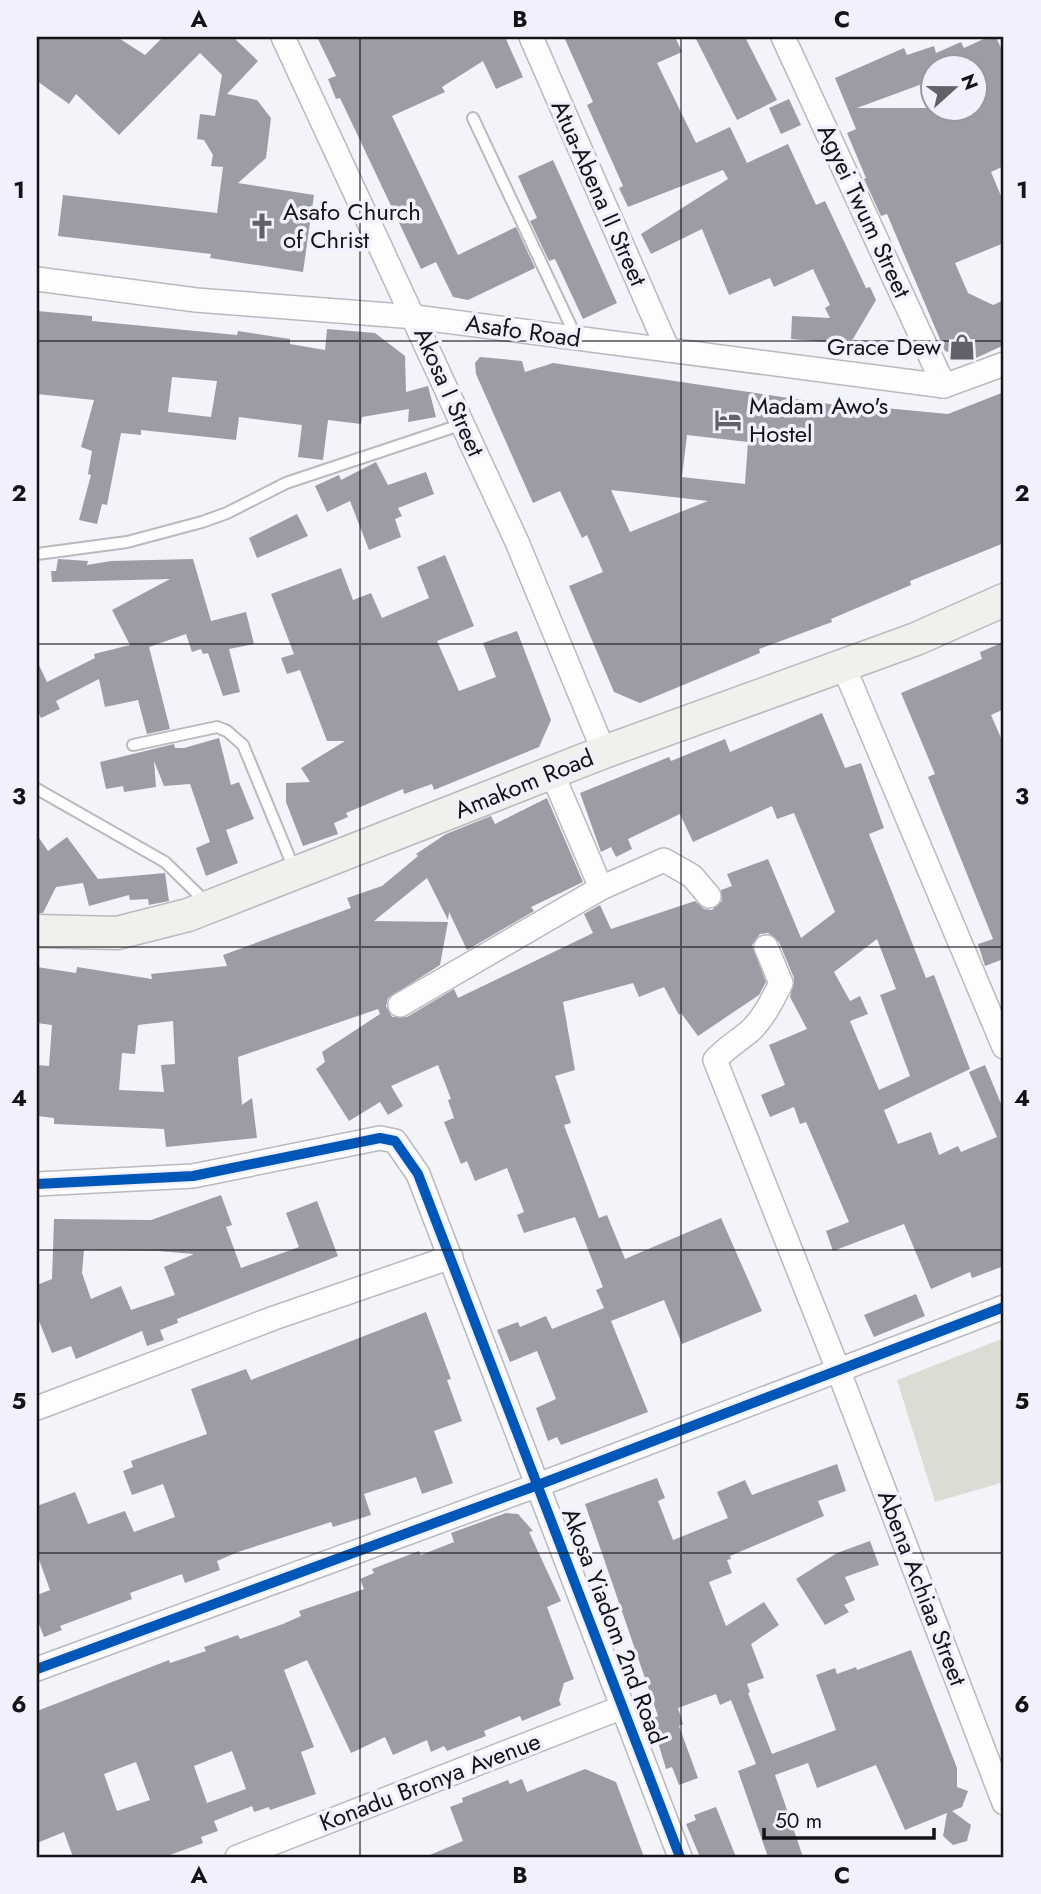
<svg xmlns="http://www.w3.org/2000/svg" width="1041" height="1894" viewBox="0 0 1041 1894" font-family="Jost,sans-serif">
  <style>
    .green { fill: #d9ddd4 }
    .building { fill: #9c9da4; fill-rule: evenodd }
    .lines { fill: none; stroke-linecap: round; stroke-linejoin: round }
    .lane-casing { stroke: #b9b9be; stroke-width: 14 }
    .street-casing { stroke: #b9b9be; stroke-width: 26 }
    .secondary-casing { stroke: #b9b9be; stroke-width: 35 }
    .lane { stroke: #fdfdfe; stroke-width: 10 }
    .street { stroke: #fdfdfe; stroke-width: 23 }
    .secondary { stroke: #f0f1ed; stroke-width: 32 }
    .cycleway-casing { stroke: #f0f1fd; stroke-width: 15 }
    .cycleway { stroke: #0057b8; stroke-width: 10 }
    .grid { fill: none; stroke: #131318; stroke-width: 2; stroke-opacity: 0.55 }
    .labels { text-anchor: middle; stroke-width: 7; stroke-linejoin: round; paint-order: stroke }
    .street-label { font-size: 24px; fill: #131318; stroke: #f0f1fd }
    .poi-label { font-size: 24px; fill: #131318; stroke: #f0f1fd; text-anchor: start }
    .neatline { fill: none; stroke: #131318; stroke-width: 2.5 }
    .grid-label { font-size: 23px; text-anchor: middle; font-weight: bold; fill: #131318 }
  </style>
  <rect width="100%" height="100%" fill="#f3f4fa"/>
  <path class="green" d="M1004,1338v144l-69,20 -38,-122z"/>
  <g class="building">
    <path d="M37,37h80l28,18 18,-18h70l25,24 -31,33 30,6 14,18 -5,40 -28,25 76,12 -11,77 -93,-14 1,-4 -153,-18 5,-41 154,18 6,-46 -12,-1 2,-11 -9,-15 -7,-1 3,-25 15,2 7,-41 -22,-22 -81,82 -43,-41 -7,10 -32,-23z"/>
    <path d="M317,37h188l18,40 -27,12 -13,-28 -41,26 3,5 -53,24 66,139 58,-28 19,41 -67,32 -15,-3 -17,-35 -15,7 -81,-171 -4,1 -8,-20 8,-3z"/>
    <path d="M564,37h111l7,15 -25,11 39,80 34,-16 17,36 41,-19 28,61 9,-4 41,87 4,-1 6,13 -26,44 -59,-5 1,-23 38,2 -5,-10 5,-3 -17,-36 -39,18 -4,-9 -41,17 -27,-66 -51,25 -10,-20 87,-55 -5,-9 -95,37 -9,-19 4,-2 -36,-81 6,-3z"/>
    <path d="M695,37h50l32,63 -40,20z"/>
    <path d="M988,37h8l8,18v111l-13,6 13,31v40l-49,20 13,30 25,12 11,-5v45l-30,14 -29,-8 -58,-137 -6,2 -17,-37 2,-1 -19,-45 9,-4 -21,-51 69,-30 3,7 27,-9 2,7 25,-11 3,6zM933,66h42v42h-118l76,-28z"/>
    <path d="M789,99l12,26 -20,9 -12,-26z"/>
    <path d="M553,160l64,143 -34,16 -28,-60 -6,2 -19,-40 7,-3 -19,-42z"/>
    <path d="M37,311l55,5v5l145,14 1,-4 52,8v5l35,6 2,-21 48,4 30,23 1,36 22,-6 8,31 -28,5 1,-13 -47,8 -1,7 -33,-4 -5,40 -25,-3 4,-32 -63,-8 -3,23 -95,-10v5l-20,-2 -14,72 -5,-1 -5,20 -18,-4 12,-45 -3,-1 4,-23 -11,-4 13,-47 -57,-6zM172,377l45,4 -6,36 -43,-5z"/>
    <path d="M480,357l42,4 3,11 28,-9 331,49 1,-4 63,6 56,-22v151l-94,38 1,4 -80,34 1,3 -73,27 1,4 -120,50 -26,-11 -45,-106 34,-14 -16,-37 -5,3 -22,-47 -27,12 -57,-129 -1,-11zM687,435l61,7 -3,42 -63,-7zM611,490l97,11 -78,31z"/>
    <path d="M376,462l12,23 38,-13 8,22 -36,14 4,8 -7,3 6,18 -32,13 -19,-49 -23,11 -12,-26 24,-11 2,5z"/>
    <path d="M297,514l11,22 -51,22 -8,-20z"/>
    <path d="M445,555l29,71 -37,15 22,50 37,-14 -13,-34 34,-12 34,89 -12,27 -105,43 -2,-6 -28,10 -1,-5 -57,24 2,4 -14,6 4,11 -35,12 -17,-44v-19l24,-1 -9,-14 44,-27h-18l-27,-71 -13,4 -6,-16 13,-4 -23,-60 70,-26 12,32 18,-7 11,25 47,-20 -12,-31z"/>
    <path d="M58,559l30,2 -1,4 24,-4 82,-2 18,62 35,-9 8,32 -25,5 11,43 -17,4 -15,-43 -5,1 -2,-5 -9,3 -6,-18 -37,13 21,82 -23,5 -9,-34 -33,7 -6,-28 -43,22 4,8 -19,9 -4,-8v-49l10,21 48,-24 -1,-4 36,-9 -18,-35 58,-31 -118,3 -1,-11h5z"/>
    <path d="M1004,642v67l-13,6 13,30v221l-3,-6 -16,6 -7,-22 15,-5 -65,-162 7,-3 -34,-81 81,-34 -2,-7z"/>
    <path d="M822,713l23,55 16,-5 23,65 -15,6 57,144 8,-3 36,94 -86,41 14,34 33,-12 8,23 19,-9 3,6 36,-15 -28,-65 16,-7 19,46v155l-32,12 -2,-6 -39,17 -27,-65 -71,27 -7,-20 23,-9 -43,-100 -6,2 -6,-17 -24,10 -9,-22 24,-10 -16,-40 38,-16 -17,-32 4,-19 -15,-36 -11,-9 -8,1 -8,11 14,37 -7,13 -61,41 -17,-23 -2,2 -15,-28 -25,10 -6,-14 -70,19 12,68 -20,6 16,47 -7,2 35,93 8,-3 18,44 96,-41 41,93 -80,33 -18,-44 -53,21 37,91 -87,33 -4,-8 -9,4 -12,-33 20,-9 -19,-48 -27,11 -13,-32 21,-8 2,5 26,-11 6,13 52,-21 -8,-18 7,-3 -28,-70 -51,16 -7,-18 7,-3 -17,-44 -32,13 -8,-20 -6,3 -17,-42 10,-4 -6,-18 3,-1 -13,-34 -47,21 12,20 -15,9 -8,-13 -31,19 -33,-52 9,-7 -3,-10 58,-38 -2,-5 -140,48 4,48 10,-7 5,40 -91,9 -2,-18 -110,-5v-6l-17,-2v-51l12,1 3,-41 -15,-2v-56l39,6 1,-6 75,12 -1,-5 76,-8 -4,-11 128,-47 -4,-10 35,-12 36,-30 -2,-2 30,-20 45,-18 4,8 52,-26 36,84 -52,25 3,4 -67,39 -18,-38 -1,8 -21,-42 -53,43 74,1 -8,43 -52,33 -2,8 6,11h15l47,-28 4,9 135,-65 -9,-19 16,-9 11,24 84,-28 9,8 8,1 10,-9 -1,-11 11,-4 -5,-12 41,-15 33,79 34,-26 -41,-99 -17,6 -5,-13 -79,36 -13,-28 -52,25 4,10 -16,8 -5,-10 -10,5 -21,-59 89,-36 2,4 54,-22 5,13zM877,939l19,50 -16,6 30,81 -31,14 -29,-69 18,-7 -8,-18 -10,5 -16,-29zM173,1021l2,43 -14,1 3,27 -45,-2 3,-37 13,1 3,-29z"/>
    <path d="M219,738l12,47 8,-3 15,37 -28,11 12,33 -32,13 -10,-28 14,-6 -20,-58 -26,2 -10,-25 2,26 -32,5 -1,-6 -17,3 -6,-27 74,-18 1,4h9z"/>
    <path d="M37,835l11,16 19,-14 31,42 67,-6 4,28 -20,4 -1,-6 -18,1 -1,-5 -40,11 -6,-23 -27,4 -13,26h-6z"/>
    <path d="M221,1195l11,30 -6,2 15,41 58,-21 -13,-34 31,-12 21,55 -161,63 1,4 -18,7 4,10 -17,6 -5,-15 -66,28 -5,-13 -19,7 -15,-37v-31l15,-6 2,-60 97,1zM84,1250l74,1 36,3 -30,13 11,28 -44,15 -10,-24 -30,13 -9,-26z"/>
    <path d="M916,1294l9,22 -51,21 -10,-22z"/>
    <path d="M426,1312l25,67 -4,1 15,41 -28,10 19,52 -31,11 -6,-17 -52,17 7,21 -38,12 -2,-5 -93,30 -21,9 3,9 -35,13 -3,-9 -52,19 2,6 -72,27 2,4 -18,7 -7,-18v-24l13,-5 -13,-36v-48l38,-14 13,32 37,-13 9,21 41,-15 -12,-33 -31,11 -9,-24 10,-4 -2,-6 76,-27 -16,-45 55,-20 5,11z"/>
    <path d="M837,1464l9,27 -28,10 6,15 -94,40 1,3 -4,1 5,13 -23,9 17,44 38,-24 15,23 -28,19 13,34 -17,6 3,8 -2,1 24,61 64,-24 -20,-55 19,-7 2,6 19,-7 1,3 54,-20 46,118v19l11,4 -6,16 -10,4 19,14 -4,16 -14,4 -10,-9 4,-23 -42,17 -29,-65 -59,23 -9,-25 -33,12 28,82h-35l-30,-86 18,-7 -25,-64 -11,5 -4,-11 -38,14 5,16 -4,2 19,52 -19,7 -7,-18 -6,2 -15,-50 7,-3 -73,-212 72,-26 8,20 -7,3 15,39 55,-22 -11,-26 28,-12 7,15z"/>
    <path d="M506,1513l12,1 15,17 -4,1 32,69 -14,6 27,72 -10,4 -5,17 2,5 -39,16 -2,-5 -36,15 2,5 -39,15 -3,-5 -13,6 -4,-12 -34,15 -8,-18 -34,16 -44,-93 -23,10 30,77 -13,5 15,42 -46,16 -1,-3 -15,5 -2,-6 -38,15 4,10 -17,6 2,6 -39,14h-91l-9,-25 -27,11v-132l132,-51 1,3 36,-12 -2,-4 34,-12 2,4 43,-15 18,-8 -2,-5 65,-22 -4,-10 14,-6 -2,-4 47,-18 2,4 33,-13 -3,-9zM232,1751l14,38 -39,14 -13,-37zM136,1762l14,38 -33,11 -13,-37z"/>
    <path d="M870,1541l9,24 -34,12 10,23 -11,5 5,7 -24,13 -29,-46 41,-26z"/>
    <path d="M585,1769l31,13 28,75h-219l38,-16 -13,-34 13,-5 -1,-4 46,-18 2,4 12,-5 5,13z"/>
    <path d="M716,1807l20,50h-36l-14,-33 10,-4 -2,-5z"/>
  </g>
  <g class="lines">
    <g class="lane-casing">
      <g id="lane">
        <path d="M473,118l103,219"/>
        <path d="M37,554l90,-12 75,-20 25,-9 59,-30 177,-59"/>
        <path d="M133,745l84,-18 10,4 16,14 52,126"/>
        <path d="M37,789l128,73 41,40"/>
      </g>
    </g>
    <g class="street-casing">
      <g id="street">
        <path d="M283,37l234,505 87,210"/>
        <path d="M531,37l137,313"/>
        <path d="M783,37l161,349"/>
        <path d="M37,279l159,21 219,17 529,69 60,-22"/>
        <path d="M843,665l161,382"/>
        <path d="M552,773l49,115"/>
        <path d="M766,947l15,36c-8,16 -17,35 -31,48 -12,10 -24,17 -35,29l124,312 165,431"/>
        <path d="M400,1005l201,-117 63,-28 28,16 17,20"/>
        <path d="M37,1184l156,-8 187,-38 15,3 23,33 262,683"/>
        <path d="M37,1408l237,-90 177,-61"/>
        <path d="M37,1669l501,-184 466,-178"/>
        <path d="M237,1857l386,-150"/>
      </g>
    </g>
    <g class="secondary-casing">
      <path id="secondary" d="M37,931l80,2 71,-18 416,-163 312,-113 88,-39"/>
    </g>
    <use href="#lane" class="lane"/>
    <use href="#street" class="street"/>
    <use href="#secondary" class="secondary"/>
    <g class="cycleway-casing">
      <g id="cycleway">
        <path d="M37,1184l156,-8 187,-38 15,3 23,33 262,683"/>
        <path d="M37,1669l501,-184 466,-178"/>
      </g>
    </g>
    <use href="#cycleway" class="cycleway"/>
  </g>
  <path class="grid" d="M360,37v1820M681,37v1820M37,341h967M37,644h967M37,947h967M37,1250h967M37,1553h967"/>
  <defs>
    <g id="church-bare" transform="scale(2.1)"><path d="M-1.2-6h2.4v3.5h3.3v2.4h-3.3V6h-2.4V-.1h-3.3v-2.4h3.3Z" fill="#616267" stroke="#f0f1fd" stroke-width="2.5" paint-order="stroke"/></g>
    <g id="shop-bare" transform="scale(2.1)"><path d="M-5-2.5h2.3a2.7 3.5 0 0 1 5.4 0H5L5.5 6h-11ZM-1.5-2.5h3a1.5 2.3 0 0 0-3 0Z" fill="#616267" stroke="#f0f1fd" stroke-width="2.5" paint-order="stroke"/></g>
    <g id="hotel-bare" transform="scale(2.1)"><path d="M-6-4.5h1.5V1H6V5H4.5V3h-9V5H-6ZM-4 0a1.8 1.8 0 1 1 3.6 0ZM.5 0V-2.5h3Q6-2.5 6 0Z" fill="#616267" stroke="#f0f1fd" stroke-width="2.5" paint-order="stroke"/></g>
  </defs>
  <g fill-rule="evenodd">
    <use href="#church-bare" x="262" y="226"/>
    <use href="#shop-bare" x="962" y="347"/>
    <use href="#hotel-bare" x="728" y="420"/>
  </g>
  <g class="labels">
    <g class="street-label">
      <text transform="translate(599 193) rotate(66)" y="8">Atua-Abena II Street</text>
      <text transform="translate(864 211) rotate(65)" y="8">Agyei Twum Street</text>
      <text transform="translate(523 331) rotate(8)" y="8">Asafo Road</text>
      <text transform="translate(449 392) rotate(66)" y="8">Akosa I Street</text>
      <text transform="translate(524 784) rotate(-22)" y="8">Amakom Road</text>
      <text transform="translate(922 1588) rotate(69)" y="8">Abena Achiaa Street</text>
      <text transform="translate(614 1626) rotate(69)" y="8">Akosa Yiadom 2nd Road</text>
      <text transform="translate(430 1782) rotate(-21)" y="8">Konadu Bronya Avenue</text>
    </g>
    <g class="poi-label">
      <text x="283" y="220">Asafo Church<tspan x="283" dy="28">of Christ</tspan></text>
      <text x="941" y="355" text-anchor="end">Grace Dew</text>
      <text x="749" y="414">Madam Awo's<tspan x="749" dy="28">Hostel</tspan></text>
    </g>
  </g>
  <rect width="1041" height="1894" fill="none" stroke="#f0f1fd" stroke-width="77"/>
  <g transform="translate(954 88) rotate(69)"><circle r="33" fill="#f0f1fd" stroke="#9898a1" stroke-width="2"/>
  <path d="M0-5L12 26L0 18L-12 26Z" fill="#616267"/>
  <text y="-10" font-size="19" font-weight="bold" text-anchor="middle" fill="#131318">N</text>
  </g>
  <path d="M764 1828v10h170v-10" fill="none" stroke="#131318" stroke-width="3.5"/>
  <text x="775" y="1828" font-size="21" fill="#131318" stroke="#f0f1fd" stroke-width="5" paint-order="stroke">50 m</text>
  <rect x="38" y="38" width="964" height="1818" class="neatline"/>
  <g class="grid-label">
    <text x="199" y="27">A</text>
    <text x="520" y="27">B</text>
    <text x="842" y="27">C</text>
    <text x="19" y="198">1</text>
    <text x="1022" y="198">1</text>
    <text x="19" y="501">2</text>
    <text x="1022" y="501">2</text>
    <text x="19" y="804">3</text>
    <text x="1022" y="804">3</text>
    <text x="19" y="1106">4</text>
    <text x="1022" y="1106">4</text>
    <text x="19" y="1409">5</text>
    <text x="1022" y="1409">5</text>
    <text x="19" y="1712">6</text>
    <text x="1022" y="1712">6</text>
    <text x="199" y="1883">A</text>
    <text x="520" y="1883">B</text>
    <text x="842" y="1883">C</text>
  </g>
</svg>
